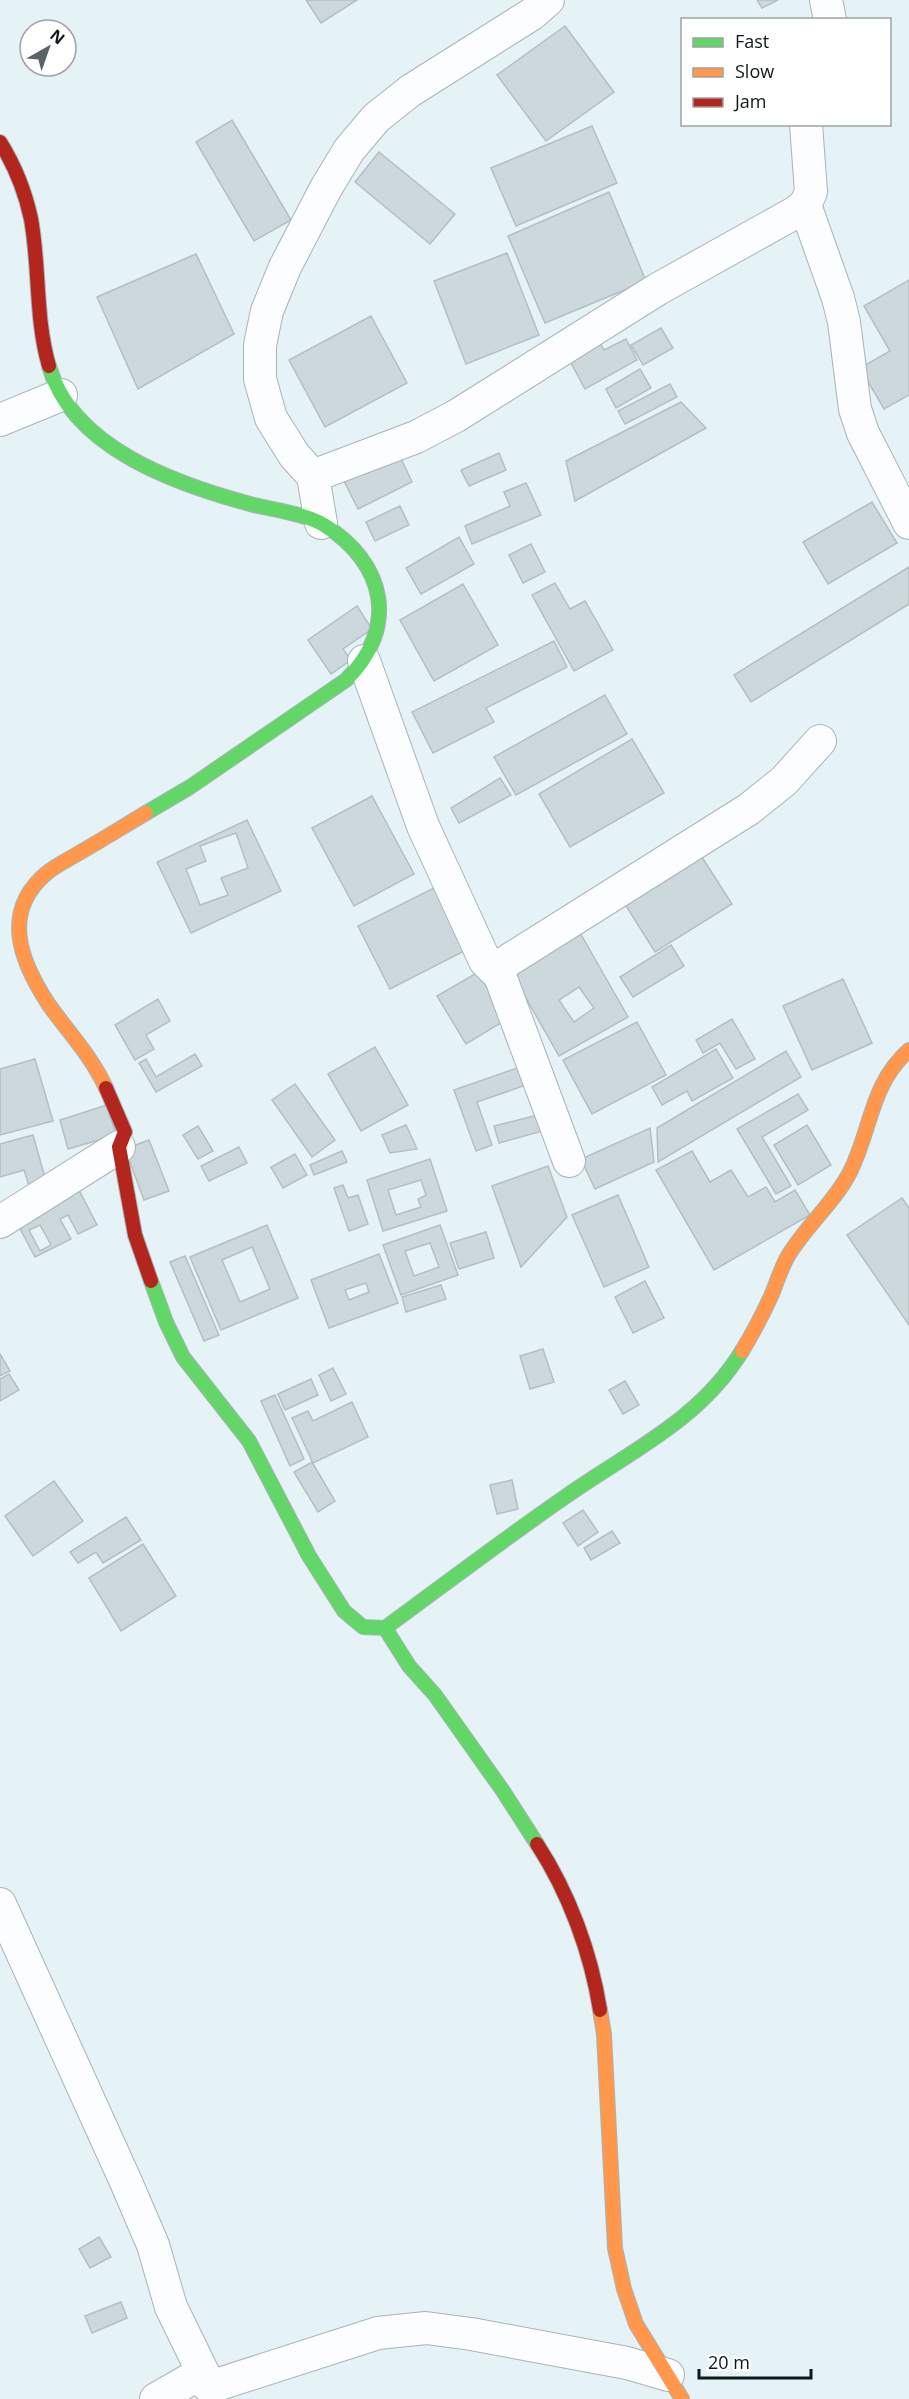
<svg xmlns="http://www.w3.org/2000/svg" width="909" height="2399" viewBox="0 0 909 2399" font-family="'Open Sans',sans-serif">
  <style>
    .building { fill: #ccd8db; stroke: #b4bfc2; stroke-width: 1.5; fill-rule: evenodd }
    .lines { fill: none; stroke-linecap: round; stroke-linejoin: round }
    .street-casing { stroke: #a9b4b8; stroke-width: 34 }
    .fast-casing { stroke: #a9b4b8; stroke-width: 16 }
    .slow-casing { stroke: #a9b4b8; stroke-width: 16 }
    .jam-casing { stroke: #a9b4b8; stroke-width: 16 }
    .street { stroke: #fbfdfe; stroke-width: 32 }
    .fast { stroke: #63d668; stroke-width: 14 }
    .slow { stroke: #ff974d; stroke-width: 14 }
    .jam { stroke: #b3261e; stroke-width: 14 }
  </style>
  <rect width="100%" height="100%" fill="#e5f2f6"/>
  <g class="building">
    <path d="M306,0h51l-36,23z"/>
    <path d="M757,0h21l-16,8z"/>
    <path d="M565,26l49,66 -68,49 -49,-66z"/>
    <path d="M232,120l59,100 -37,21 -58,-99z"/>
    <path d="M592,126l25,57 -101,43 -25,-58z"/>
    <path d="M379,152l76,62 -25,30 -75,-62z"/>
    <path d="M609,192l37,89 -101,42 -37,-87z"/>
    <path d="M507,253l32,82 -73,29 -32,-83z"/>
    <path d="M196,254l38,80 -96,55 -41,-92z"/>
    <path d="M909,280v115l-25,14 -24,-41 30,-17 -26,-45z"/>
    <path d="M371,316l36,67 -82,44 -36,-67z"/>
    <path d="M661,328l12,20 -30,17 -12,-20z"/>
    <path d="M595,334l9,16 22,-11 11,21 -52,29 -21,-39z"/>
    <path d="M640,369l11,19 -35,20 -10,-19z"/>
    <path d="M670,384l7,13 -52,27 -7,-13z"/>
    <path d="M681,402l25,26 -131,73 -9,-40z"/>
    <path d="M397,450l15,32 -54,27 -16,-32z"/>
    <path d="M499,453l7,17 -37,16 -8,-16z"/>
    <path d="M526,483l15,32 -69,29 -7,-18 45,-20 -6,-14z"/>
    <path d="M872,502l25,41 -69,41 -25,-42z"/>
    <path d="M400,506l9,19 -34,16 -9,-19z"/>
    <path d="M459,537l15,27 -53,30 -15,-26z"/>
    <path d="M531,544l14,28 -22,11 -14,-28z"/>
    <path d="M909,567v37l-158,98 -17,-27z"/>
    <path d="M555,583l15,26 15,-8 28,49 -39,21 -42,-76z"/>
    <path d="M463,584l35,61 -64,36 -34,-61z"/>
    <path d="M357,606l15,23 -29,20 8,11 -20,14 -23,-34z"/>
    <path d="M554,641l13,26 -81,41 8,14 -61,31 -21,-41z"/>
    <path d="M605,695l22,39 -111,61 -22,-38z"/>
    <path d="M632,739l32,54 -94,54 -31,-53z"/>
    <path d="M500,778l11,17 -52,28 -8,-15z"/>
    <path d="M372,796l42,78 -60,32 -42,-78z"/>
    <path d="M247,820l34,71 -90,42 -34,-71zM236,833l12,35 -27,10 7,17 -28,10 -14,-36 20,-8 -6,-15z"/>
    <path d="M700,854l32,50 -77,48 -32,-51z"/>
    <path d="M442,884l32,62 -84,43 -32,-63z"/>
    <path d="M579,931l49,86 -69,39 -49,-86zM579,987l15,21 -20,14 -15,-22z"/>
    <path d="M671,945l13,21 -51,31 -13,-20z"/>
    <path d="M480,971l29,47 -43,26 -29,-48z"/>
    <path d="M843,979l29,64 -60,27 -29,-64z"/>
    <path d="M158,999l12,22 -24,14 8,14 -19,11 -20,-35z"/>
    <path d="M732,1019l23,40 -19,10 -16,-26 -17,10 -7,-13z"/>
    <path d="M637,1022l29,53 -74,39 -29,-54z"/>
    <path d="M375,1047l33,58 -47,26 -33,-57z"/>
    <path d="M716,1049l17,29 -41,23 -5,-10 -25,14 -10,-18z"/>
    <path d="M786,1051l15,26 -143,85 -1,-34z"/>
    <path d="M195,1054l7,12 -46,26 -17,-29 7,-4 10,18z"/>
    <path d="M35,1059l18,62 -53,14v-66z"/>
    <path d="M526,1065l6,18 -55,19 15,43 -16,6 -22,-61z"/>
    <path d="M295,1084l40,56 -23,17 -40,-57z"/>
    <path d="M798,1094l10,16 -46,27 29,49 -15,8 -39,-65z"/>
    <path d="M107,1105l9,30 -48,14 -8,-29z"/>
    <path d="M542,1114l4,16 -47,13 -5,-17z"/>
    <path d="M406,1125l11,24 -27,4 -8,-18z"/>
    <path d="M807,1125l24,40 -33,20 -24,-40z"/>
    <path d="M198,1126l15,25 -15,8 -15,-24z"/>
    <path d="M650,1128l4,34 -59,27 -14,-30z"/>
    <path d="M33,1135l13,46 -17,5 -5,-16 -24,7v-33z"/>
    <path d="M149,1140l20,51 -25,9 -19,-51z"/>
    <path d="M239,1147l8,16 -38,18 -8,-15z"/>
    <path d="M342,1151l5,11 -33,13 -4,-10z"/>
    <path d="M692,1151l18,31 21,-12 17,27 18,-10 9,15 20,-12 15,25 -96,55 -58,-100z"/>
    <path d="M295,1154l12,21 -24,13 -12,-21z"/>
    <path d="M430,1159l17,52 -64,20 -16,-51zM421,1180l5,15 -8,4 3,8 -25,8 -8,-25z"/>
    <path d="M548,1166l19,51 -46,50 -29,-81z"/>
    <path d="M343,1185l5,13 10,-3 10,29 -19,7 -15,-43z"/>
    <path d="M78,1188l19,37 -19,9 -10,-19 -8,4 11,20 -36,18 -19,-36zM40,1225l11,20 -11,6 -11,-21z"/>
    <path d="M618,1195l31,72 -45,20 -32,-72z"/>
    <path d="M902,1198l7,10v117l-62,-90z"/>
    <path d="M267,1225l31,73 -77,32 -31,-73zM252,1247l18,42 -30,13 -18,-42z"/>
    <path d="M440,1225l18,50 -57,20 -18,-50zM430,1243l9,24 -25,9 -9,-25z"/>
    <path d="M486,1232l8,26 -35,11 -9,-26z"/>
    <path d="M379,1254l19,49 -69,25 -18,-48zM366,1283l3,9 -20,8 -4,-10z"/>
    <path d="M185,1256l34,79 -15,6 -34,-79z"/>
    <path d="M645,1281l19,37 -31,15 -18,-36z"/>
    <path d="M441,1285l5,14 -40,13 -4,-15z"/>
    <path d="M543,1349l11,33 -24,7 -10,-33z"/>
    <path d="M0,1354l10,17 -10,5z"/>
    <path d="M333,1368l13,26 -15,7 -12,-26z"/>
    <path d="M9,1374l10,16 -19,11v-22z"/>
    <path d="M311,1379l7,16 -33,15 -7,-16z"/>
    <path d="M625,1381l14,24 -16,9 -14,-24z"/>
    <path d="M275,1395l29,64 -14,7 -29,-65z"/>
    <path d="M352,1402l16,35 -55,26 -21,-45 16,-7 5,10z"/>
    <path d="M312,1462l23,39 -17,11 -24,-40z"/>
    <path d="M512,1480l6,29 -21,5 -7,-29z"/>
    <path d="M54,1481l29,40 -50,35 -28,-40z"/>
    <path d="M583,1510l15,22 -20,14 -15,-23z"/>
    <path d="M126,1517l15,23 -38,23 -7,-11 -18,11 -8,-11z"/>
    <path d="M612,1531l8,12 -29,17 -7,-12z"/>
    <path d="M143,1544l33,52 -55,35 -32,-53z"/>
    <path d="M99,2237l12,20 -21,11 -11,-19z"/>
    <path d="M121,2302l6,16 -35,15 -7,-17z"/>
  </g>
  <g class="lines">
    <g class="street-casing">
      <g id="street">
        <path d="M826,0l4,20"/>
        <path d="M805,205l33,93 6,24 11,87 8,24 46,90"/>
        <path d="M0,420l61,-25"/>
        <path d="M313,476l103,-39 40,-21 202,-127 138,-77 9,-7 6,-13 -5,-68"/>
        <path d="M321,523l-8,-47 -19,-21 -23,-37 -11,-39v-34l7,-34 18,-44 41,-79 23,-38 27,-32 34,-27 122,-77 16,-14"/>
        <path d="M364,661l59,165 62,135 15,15 1,-11 248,-156 35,-28 36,-40"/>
        <path d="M500,976l69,185"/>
        <path d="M0,1222l119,-75"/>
        <path d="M0,1904l126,278 27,63 18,62 39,80"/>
        <path d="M156,2399l40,-23 14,11 168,-54 48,-5 45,6 156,29 41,12"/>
      </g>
    </g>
    <g class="fast-casing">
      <g id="fast">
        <path d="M49,366c23,82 127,118 201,138 23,6 53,9 74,21 62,38 75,103 22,155l-156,107 -44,26"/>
        <path d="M151,1281l15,41 17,35 66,84 60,115 35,55 19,16 22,1 24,38 26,29 68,96 34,53"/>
        <path d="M385,1628c60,-44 119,-89 180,-131 65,-46 134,-76 177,-146"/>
      </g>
    </g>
    <g class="slow-casing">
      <g id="slow">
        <path d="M106,1088c-14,-31 -37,-55 -57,-83 -29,-44 -49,-94 -1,-133 9,-7 21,-13 31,-19 23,-13 45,-27 67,-40"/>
        <path d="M742,1351c11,-18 21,-37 30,-57 5,-12 9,-26 16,-38 18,-30 46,-53 62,-84 22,-44 20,-87 59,-122"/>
        <path d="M600,2010l4,24 11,214 9,41 12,35 46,75"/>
      </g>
    </g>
    <g class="jam-casing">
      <g id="jam">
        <path d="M0,142c15,24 25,49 31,77 9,49 4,99 18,147"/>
        <path d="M106,1088l19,44 -6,15 16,88 16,46"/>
        <path d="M537,1844c32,49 54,109 63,166"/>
      </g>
    </g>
    <use href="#street" class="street"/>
    <use href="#fast" class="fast"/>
    <use href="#slow" class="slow"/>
    <use href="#jam" class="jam"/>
  </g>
  <rect x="681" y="18" width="210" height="108" fill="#fefefe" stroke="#9ea2a3" stroke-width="1.5"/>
  <rect x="693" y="38" width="30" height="9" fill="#63d668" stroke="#9ea2a3" stroke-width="1.5"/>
  <text x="735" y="48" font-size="18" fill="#0d181a">Fast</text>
  <rect x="693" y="68" width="30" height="9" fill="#ff974d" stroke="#9ea2a3" stroke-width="1.5"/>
  <text x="735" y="78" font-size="18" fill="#0d181a">Slow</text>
  <rect x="693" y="98" width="30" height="9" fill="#b3261e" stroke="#9ea2a3" stroke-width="1.5"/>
  <text x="735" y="108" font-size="18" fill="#0d181a">Jam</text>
  <g transform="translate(48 48) rotate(40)"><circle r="28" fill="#fefefe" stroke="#9ea2a3" stroke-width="1.5"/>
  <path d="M0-4.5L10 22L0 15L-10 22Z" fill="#596467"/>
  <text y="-9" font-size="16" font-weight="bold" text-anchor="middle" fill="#0d181a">N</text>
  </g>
  <path d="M699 2369v9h112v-9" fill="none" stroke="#0d181a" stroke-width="3"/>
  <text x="708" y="2369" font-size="18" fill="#0d181a" stroke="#fefefe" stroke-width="4.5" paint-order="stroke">20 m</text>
</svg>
